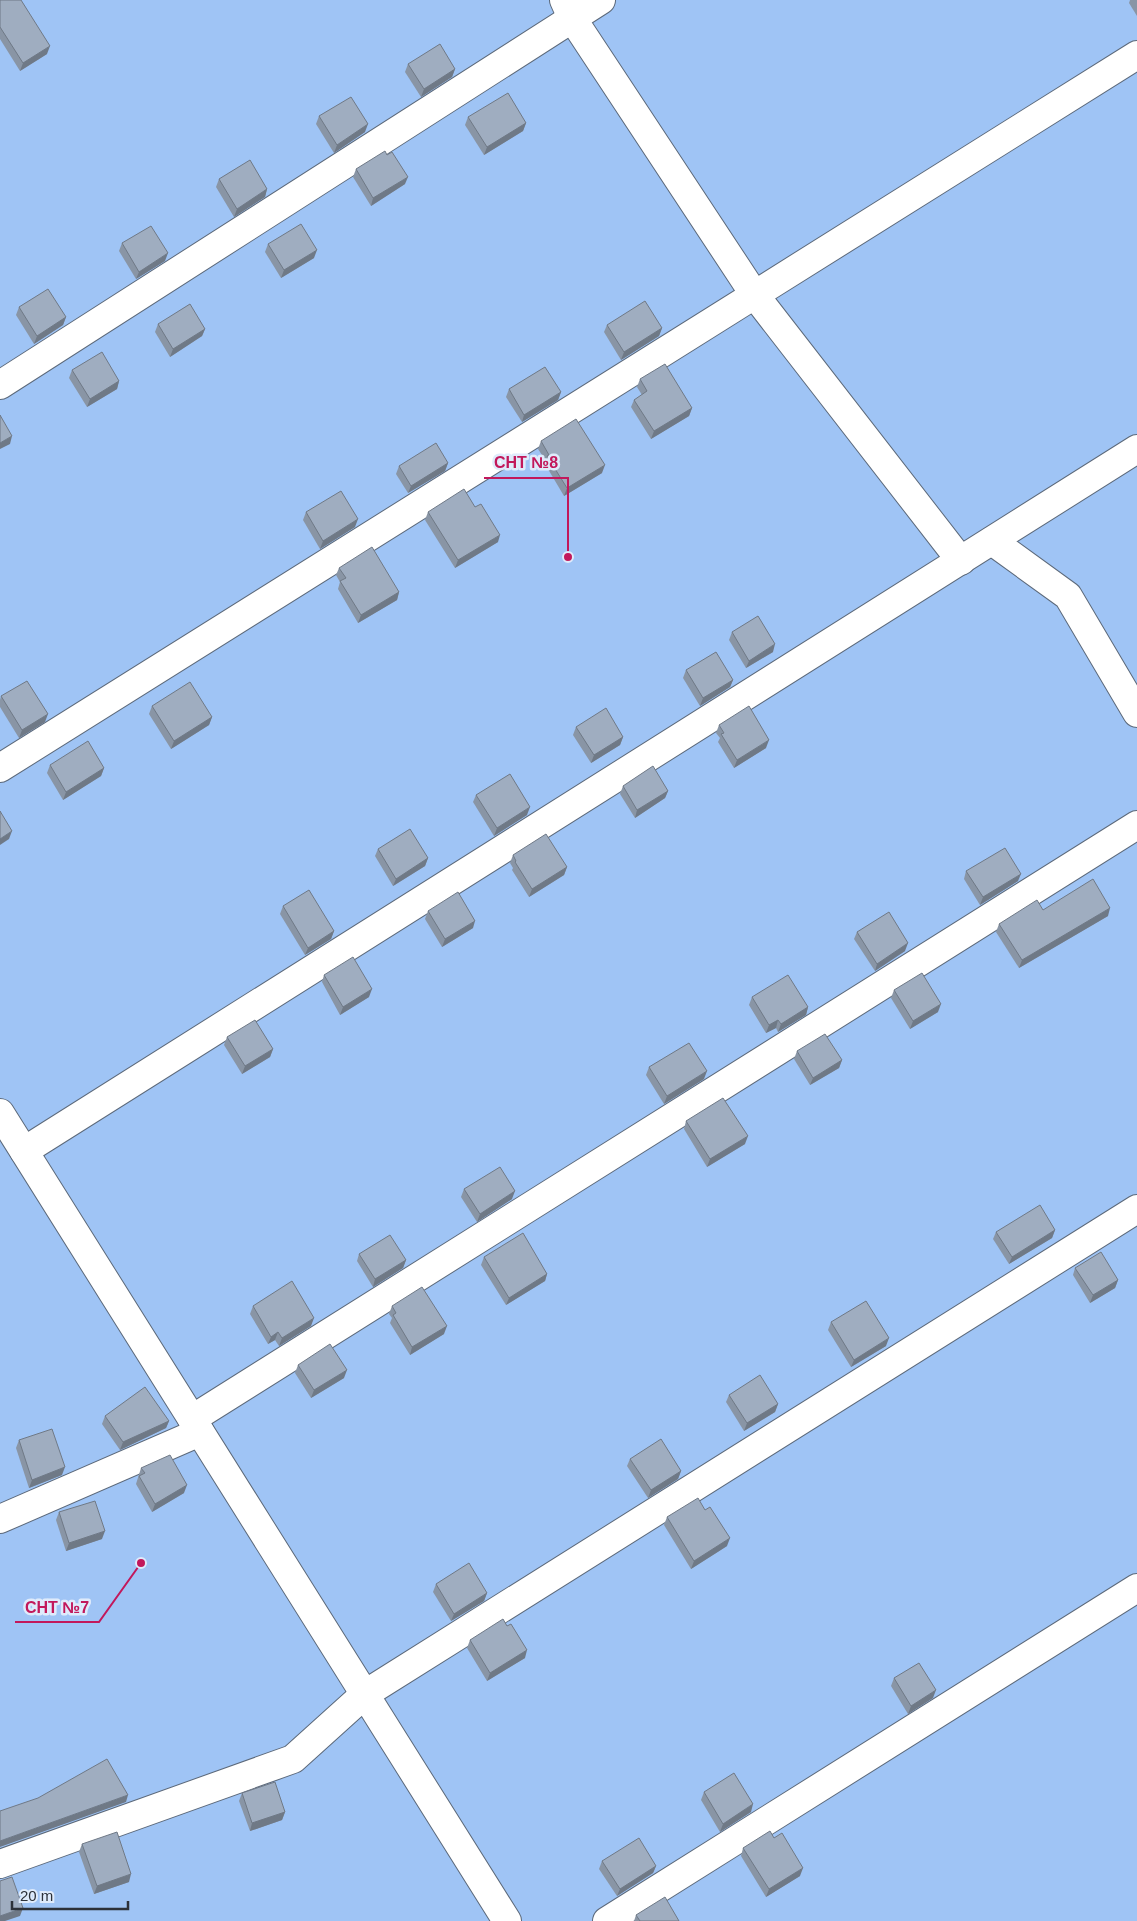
<svg xmlns="http://www.w3.org/2000/svg" width="1137" height="1921" viewBox="0 0 1137 1921" font-family="Helvetica,sans-serif">
  <style>
    .green { fill: #9fc4f5 }
    .lines { fill: none; stroke-linecap: round; stroke-linejoin: round }
    .minor-casing { stroke: #5c697a; stroke-width: 30 }
    .minor { stroke: #fff; stroke-width: 28 }
    .wall { fill: #8995a5 }
    .shaded-wall { fill: #6f7986 }
    .building { fill: #9fadc0; stroke: #6f7986 }
    .leader { fill: none; stroke: #c2185b; stroke-width: 2 }
    .callout-dot { fill: #c2185b; stroke: #dfebfb; stroke-width: 2 }
    .callout-label { font-size: 16px; text-anchor: middle; font-weight: bold; fill: #c2185b; stroke: #dfebfb; stroke-width: 5; stroke-linejoin: round; paint-order: stroke }
  </style>
  <rect width="100%" height="100%" fill="#dfebfb"/>
  <rect class="green" x="0" y="0" width="1137" height="1921"/>
  <g class="lines">
    <g class="minor-casing">
      <g id="minor">
        <path d="M564,0l8,18 182,276 207,267"/>
        <path d="M0,385l601,-385"/>
        <path d="M992,541l76,55 69,117"/>
        <path d="M0,768l1137,-713"/>
        <path d="M0,1113l507,808"/>
        <path d="M24,1151l1113,-702"/>
        <path d="M192,1419l945,-594"/>
        <path d="M0,1519l200,-87"/>
        <path d="M0,1864l293,-105 72,-65 772,-485"/>
        <path d="M607,1921l530,-333"/>
      </g>
    </g>
    <use href="#minor" class="minor"/>
  </g>
  <g class="wall">
    <path d="M0,0l47,54 -27,17 -20,-32z"/>
    <path d="M1130,0h7v16l-8,-13z"/>
    <path d="M408,64l47,5 -3,8 -31,20 -16,-25z"/>
    <path d="M319,116l46,16 -31,21 -18,-29z"/>
    <path d="M468,117l58,6 -3,8 -39,24 -19,-30z"/>
    <path d="M356,169l49,15 -34,22 -18,-29z"/>
    <path d="M219,179l48,10 -2,8 -31,20 -18,-30z"/>
    <path d="M122,243l43,18 -29,18 -17,-28z"/>
    <path d="M268,244l46,14 -33,20 -16,-26z"/>
    <path d="M19,307l47,10 -3,8 -29,19 -18,-29z"/>
    <path d="M158,324l47,5 -3,7 -32,21 -15,-25z"/>
    <path d="M607,325l55,3 -3,8 -38,24 -17,-28z"/>
    <path d="M72,370l47,11 -2,8 -30,18 -18,-29z"/>
    <path d="M640,379l52,29 -3,8 -38,23 -20,-32 3,-7 8,-5 -5,-8z"/>
    <path d="M509,389l52,3 -3,8 -36,22 -16,-25z"/>
    <path d="M541,441l61,32 -38,23 -19,-32 1,-3 -8,-12z"/>
    <path d="M448,463l-3,8 -37,22 -12,-19 3,-8z"/>
    <path d="M306,512l49,15 -35,22 -17,-29z"/>
    <path d="M428,512l70,30 -43,26 -30,-48z"/>
    <path d="M339,568l60,24 -2,8 -39,23 -20,-34 2,-7 -4,-7z"/>
    <path d="M732,632l41,20 -27,16 -17,-28z"/>
    <path d="M686,670l47,10 -3,7 -30,19 -17,-28z"/>
    <path d="M1,696l44,26 -26,16 -19,-31v-7z"/>
    <path d="M152,706l60,11 -3,8 -38,24 -22,-35z"/>
    <path d="M719,725l47,23 -32,20 -16,-26 2,-4 -4,-5z"/>
    <path d="M576,727l47,10 -3,8 -29,18 -18,-28z"/>
    <path d="M50,765l54,3 -3,8 -38,24 -16,-27z"/>
    <path d="M623,786l45,5 -3,7 -30,20 -15,-24z"/>
    <path d="M476,795l51,20 -33,21 -21,-34z"/>
    <path d="M378,849l50,9 -3,8 -32,20 -18,-30z"/>
    <path d="M513,855l54,12 -3,8 -35,22 -17,-27 1,-2 -3,-5z"/>
    <path d="M966,871l52,10 -38,24 -16,-26z"/>
    <path d="M283,906l51,25 -3,8 -26,16 -25,-41z"/>
    <path d="M1043,910l65,6 -89,52 -23,-36 3,-8z"/>
    <path d="M428,911l45,17 -31,19 -17,-28z"/>
    <path d="M857,932l48,19 -30,20 -21,-32z"/>
    <path d="M324,975l45,22 -29,18 -18,-33z"/>
    <path d="M894,990l44,22 -28,17 -19,-31z"/>
    <path d="M752,997l56,10 -2,8 -28,17 -2,-4 -10,5 -17,-28z"/>
    <path d="M227,1037l46,12 -3,8 -28,17 -18,-29z"/>
    <path d="M797,1051l45,9 -3,8 -29,17 -16,-26z"/>
    <path d="M649,1067l55,12 -40,25 -18,-29z"/>
    <path d="M686,1121l59,23 -38,23 -23,-38z"/>
    <path d="M464,1189l48,10 -35,23 -16,-25z"/>
    <path d="M1055,1230l-3,8 -43,26 -16,-25 3,-7z"/>
    <path d="M359,1254l47,6 -3,8 -30,19 -16,-26z"/>
    <path d="M484,1257l63,17 -2,7 -39,24 -25,-40z"/>
    <path d="M1075,1268l43,12 -3,8 -25,15 -17,-28z"/>
    <path d="M253,1306l58,20 -32,20 -4,-6 -7,4 -18,-30z"/>
    <path d="M392,1306l52,28 -34,21 -20,-32 2,-5 -3,-4z"/>
    <path d="M831,1322l55,24 -35,21 -23,-37z"/>
    <path d="M298,1365l46,13 -33,20 -16,-25z"/>
    <path d="M729,1395l49,9 -3,8 -31,19 -18,-29z"/>
    <path d="M105,1416l64,5 -3,7 -46,22 -18,-26z"/>
    <path d="M19,1440l43,35 -33,13 -13,-40z"/>
    <path d="M630,1459l51,12 -3,8 -30,19 -21,-32z"/>
    <path d="M141,1468l43,25 -32,19 -16,-28z"/>
    <path d="M705,1510l22,36 -36,23 -27,-44 3,-8z"/>
    <path d="M59,1512l43,27 -36,12 -10,-31z"/>
    <path d="M436,1584l51,9 -3,8 -33,20 -18,-29z"/>
    <path d="M507,1626l18,32 -38,23 -20,-33 3,-8z"/>
    <path d="M894,1678l39,20 -25,16 -17,-28z"/>
    <path d="M704,1792l47,20 -31,20 -19,-32z"/>
    <path d="M242,1793l43,19 -3,8 -32,11 -11,-30z"/>
    <path d="M774,1838l26,38 -34,21 -25,-41 2,-8z"/>
    <path d="M82,1844l47,38 -35,12 -15,-42z"/>
    <path d="M602,1861l54,5 -3,7 -36,23 -18,-27z"/>
    <path d="M636,1915l43,6h-45z"/>
  </g>
  <g class="shaded-wall">
    <path d="M50,46l-3,8 -27,17 3,-8z"/>
    <path d="M455,69l-3,8 -31,20 3,-8z"/>
    <path d="M526,123l-3,8 -39,24 3,-8z"/>
    <path d="M368,124l-3,8 -31,21 3,-8z"/>
    <path d="M408,177l-3,7 -34,22 2,-8z"/>
    <path d="M267,189l-2,8 -31,20 3,-8z"/>
    <path d="M317,250l-3,8 -33,20 3,-8z"/>
    <path d="M168,253l-3,8 -29,18 3,-7z"/>
    <path d="M66,317l-3,8 -29,19 3,-8z"/>
    <path d="M662,328l-3,8 -38,24 3,-8z"/>
    <path d="M205,329l-3,7 -32,21 3,-8z"/>
    <path d="M119,381l-2,8 -30,18 3,-8z"/>
    <path d="M561,392l-3,8 -36,22 2,-7z"/>
    <path d="M692,408l-3,8 -38,23 3,-8z"/>
    <path d="M12,436l-2,8 -10,5v-6z"/>
    <path d="M448,463l-3,8 -37,22 3,-7z"/>
    <path d="M605,465l-3,8 -38,23 3,-8z"/>
    <path d="M358,519l-3,8 -35,22 3,-8z"/>
    <path d="M500,535l-2,7 -43,26 3,-8z"/>
    <path d="M399,592l-2,8 -39,23 3,-8z"/>
    <path d="M775,644l-2,8 -27,16 3,-7z"/>
    <path d="M733,680l-3,7 -30,19 3,-8z"/>
    <path d="M48,714l-3,8 -26,16 3,-8z"/>
    <path d="M212,717l-3,8 -38,24 3,-8z"/>
    <path d="M623,737l-3,8 -29,18 3,-8z"/>
    <path d="M769,740l-3,8 -32,20 3,-8z"/>
    <path d="M104,768l-3,8 -38,24 3,-8z"/>
    <path d="M668,791l-3,7 -30,20 2,-8z"/>
    <path d="M530,807l-3,8 -33,21 3,-8z"/>
    <path d="M12,831l-3,8 -9,6v-6z"/>
    <path d="M428,858l-3,8 -32,20 3,-7z"/>
    <path d="M567,867l-3,8 -35,22 3,-8z"/>
    <path d="M1021,874l-3,7 -38,24 3,-8z"/>
    <path d="M1110,908l-2,8 -89,52 3,-8z"/>
    <path d="M475,921l-2,7 -31,19 3,-8z"/>
    <path d="M334,931l-3,8 -26,16 3,-7z"/>
    <path d="M908,943l-3,8 -30,20 2,-7z"/>
    <path d="M372,989l-3,8 -29,18 3,-8z"/>
    <path d="M941,1004l-3,8 -28,17 3,-8z"/>
    <path d="M808,1007l-2,8 -28,17 3,-8z"/>
    <path d="M778,1020l-2,8 -10,5 3,-8z"/>
    <path d="M273,1049l-3,8 -28,17 3,-8z"/>
    <path d="M842,1060l-3,8 -29,17 3,-7z"/>
    <path d="M707,1071l-3,8 -40,25 3,-8z"/>
    <path d="M748,1136l-3,8 -38,23 3,-8z"/>
    <path d="M515,1191l-3,8 -35,23 3,-8z"/>
    <path d="M1055,1230l-3,8 -43,26 3,-7z"/>
    <path d="M406,1260l-3,8 -30,19 2,-8z"/>
    <path d="M547,1274l-2,7 -39,24 3,-7z"/>
    <path d="M1118,1280l-3,8 -25,15 3,-8z"/>
    <path d="M314,1318l-3,8 -32,20 3,-8z"/>
    <path d="M447,1326l-3,8 -34,21 2,-8z"/>
    <path d="M278,1332l-3,8 -7,4 3,-7z"/>
    <path d="M889,1338l-3,8 -35,21 3,-7z"/>
    <path d="M347,1370l-3,8 -33,20 3,-8z"/>
    <path d="M778,1404l-3,8 -31,19 3,-8z"/>
    <path d="M169,1421l-3,7 -46,22 3,-8z"/>
    <path d="M65,1467l-3,8 -33,13 3,-8z"/>
    <path d="M681,1471l-3,8 -30,19 3,-8z"/>
    <path d="M187,1485l-3,8 -32,19 3,-8z"/>
    <path d="M105,1531l-3,8 -36,12 3,-8z"/>
    <path d="M730,1538l-3,8 -36,23 3,-8z"/>
    <path d="M487,1593l-3,8 -33,20 3,-7z"/>
    <path d="M527,1650l-2,8 -38,23 3,-8z"/>
    <path d="M936,1690l-3,8 -25,16 3,-8z"/>
    <path d="M128,1795l-2,7 -126,45v-6z"/>
    <path d="M753,1804l-2,8 -31,20 3,-8z"/>
    <path d="M285,1812l-3,8 -32,11 2,-8z"/>
    <path d="M656,1866l-3,7 -36,23 3,-7z"/>
    <path d="M803,1868l-3,8 -34,21 3,-8z"/>
    <path d="M131,1874l-2,8 -35,12 3,-8z"/>
    <path d="M23,1908l-3,8 -15,5h-5v-5z"/>
  </g>
  <g class="building">
    <path d="M0,0h21l29,46 -27,17 -23,-36z"/>
    <path d="M440,44l15,25 -31,20 -16,-25z"/>
    <path d="M508,93l18,30 -39,24 -19,-30z"/>
    <path d="M351,97l17,27 -31,21 -18,-29z"/>
    <path d="M385,151l2,4 5,-3 16,25 -35,21 -17,-29z"/>
    <path d="M250,160l17,29 -30,20 -18,-30z"/>
    <path d="M301,224l16,26 -33,20 -16,-26z"/>
    <path d="M151,226l17,27 -29,19 -17,-29z"/>
    <path d="M48,289l18,28 -29,19 -18,-29z"/>
    <path d="M645,301l17,27 -38,24 -17,-27z"/>
    <path d="M190,304l15,25 -32,20 -15,-25z"/>
    <path d="M102,352l17,29 -29,18 -18,-29z"/>
    <path d="M665,364l27,44 -38,23 -20,-31 13,-9 -7,-12z"/>
    <path d="M545,367l16,25 -37,23 -15,-26z"/>
    <path d="M0,415l12,21 -12,7z"/>
    <path d="M576,419l29,46 -38,23 -20,-32 2,-1 -8,-14z"/>
    <path d="M436,443l12,20 -37,23 -12,-20z"/>
    <path d="M464,489l11,18 6,-3 19,31 -42,25 -30,-48z"/>
    <path d="M341,491l17,28 -35,22 -17,-29z"/>
    <path d="M372,547l27,45 -38,23 -21,-34 6,-3 -7,-10z"/>
    <path d="M758,616l17,28 -26,17 -17,-29z"/>
    <path d="M716,652l17,28 -30,18 -17,-28z"/>
    <path d="M27,681l21,33 -26,16 -21,-34z"/>
    <path d="M190,682l22,35 -38,24 -22,-35z"/>
    <path d="M749,706l20,34 -32,20 -16,-26 3,-1 -5,-8z"/>
    <path d="M606,708l17,29 -29,18 -18,-28z"/>
    <path d="M88,741l16,27 -38,24 -16,-27z"/>
    <path d="M653,766l15,25 -31,19 -14,-24z"/>
    <path d="M510,774l20,33 -33,21 -21,-33z"/>
    <path d="M0,811l12,20 -12,8z"/>
    <path d="M410,829l18,29 -32,21 -18,-30z"/>
    <path d="M546,834l21,33 -35,22 -17,-27 1,-1 -3,-6z"/>
    <path d="M1005,848l16,26 -38,23 -17,-26z"/>
    <path d="M1093,879l17,29 -88,52 -23,-36 38,-24 6,10z"/>
    <path d="M309,890l25,41 -26,17 -25,-42z"/>
    <path d="M458,892l17,29 -30,18 -17,-28z"/>
    <path d="M889,912l19,31 -31,21 -20,-32z"/>
    <path d="M353,957l19,32 -29,18 -19,-32z"/>
    <path d="M922,973l19,31 -28,17 -19,-31z"/>
    <path d="M788,975l20,32 -27,17 -3,-4 -9,5 -17,-28z"/>
    <path d="M255,1020l18,29 -28,17 -18,-29z"/>
    <path d="M825,1034l17,26 -29,18 -16,-27z"/>
    <path d="M689,1043l18,28 -40,25 -18,-29z"/>
    <path d="M723,1098l25,38 -38,23 -24,-38z"/>
    <path d="M500,1167l15,24 -35,23 -16,-25z"/>
    <path d="M1040,1205l15,25 -43,27 -16,-25z"/>
    <path d="M523,1233l24,41 -38,24 -25,-41z"/>
    <path d="M390,1235l16,25 -31,19 -16,-25z"/>
    <path d="M1101,1252l17,28 -25,15 -18,-27z"/>
    <path d="M292,1281l22,37 -32,20 -4,-6 -7,5 -18,-31z"/>
    <path d="M422,1287l25,39 -35,21 -19,-32 3,-2 -4,-7z"/>
    <path d="M866,1301l23,37 -35,22 -23,-38z"/>
    <path d="M330,1344l17,26 -33,20 -16,-25z"/>
    <path d="M760,1375l18,29 -31,19 -18,-28z"/>
    <path d="M145,1387l24,34 -46,21 -18,-26z"/>
    <path d="M52,1429l13,38 -33,13 -13,-40z"/>
    <path d="M661,1439l20,32 -30,19 -21,-31z"/>
    <path d="M170,1455l17,30 -32,19 -16,-28 6,-3 -4,-5z"/>
    <path d="M698,1498l7,12 5,-3 20,31 -36,23 -27,-44z"/>
    <path d="M95,1501l10,30 -36,12 -10,-31z"/>
    <path d="M469,1563l18,30 -33,21 -18,-30z"/>
    <path d="M503,1619l4,7 4,-2 16,26 -37,23 -20,-33z"/>
    <path d="M919,1663l17,27 -25,16 -17,-28z"/>
    <path d="M107,1759l21,36 -128,46v-30l38,-13z"/>
    <path d="M734,1773l19,31 -30,20 -19,-32z"/>
    <path d="M275,1782l10,30 -33,11 -10,-30z"/>
    <path d="M770,1831l4,7 8,-5 21,35 -34,21 -26,-41z"/>
    <path d="M117,1832l14,42 -34,12 -15,-42z"/>
    <path d="M639,1838l17,28 -36,23 -18,-28z"/>
    <path d="M12,1877l11,31 -23,8v-35z"/>
    <path d="M665,1897l14,24h-39l-4,-6z"/>
  </g>
  <path class="leader" d="M568 557L568 478H484M141 1563L99 1622H15"/>
  <g class="callout-dot">
    <circle cx="568" cy="557" r="5"/>
    <circle cx="141" cy="1563" r="5"/>
  </g>
  <g class="callout-label">
    <text x="526" y="468">СНТ №8</text>
    <text x="57" y="1613">СНТ №7</text>
  </g>
  <path d="M12 1901v8h116v-8" fill="none" stroke="#2c3139" stroke-width="2.5"/>
  <text x="20" y="1901" font-size="15" fill="#2c3139" stroke="#dfebfb" stroke-width="4" paint-order="stroke">20 m</text>
</svg>
